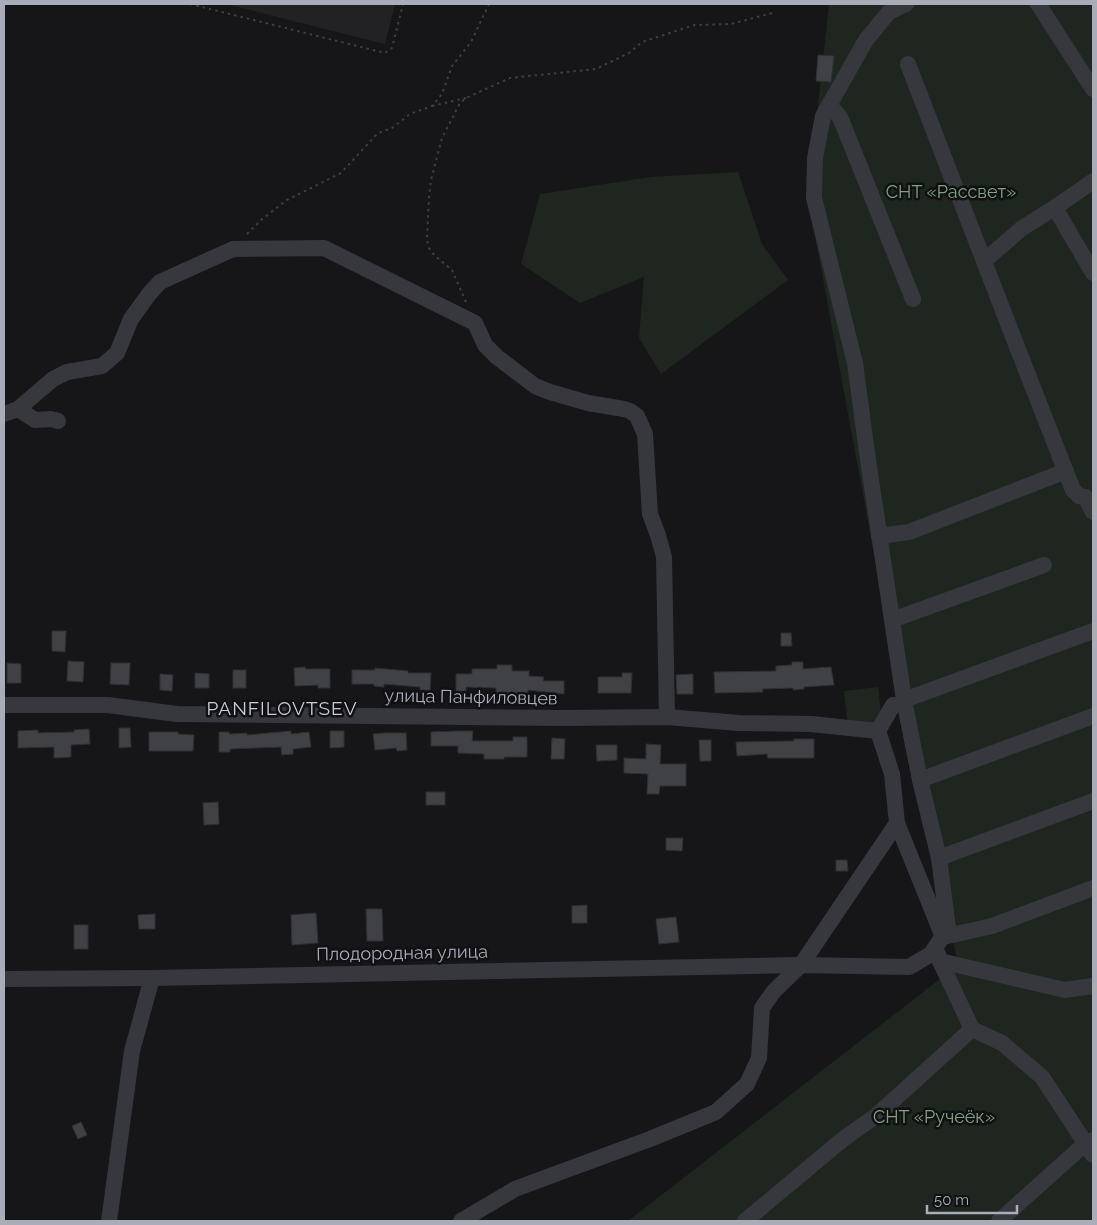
<svg xmlns="http://www.w3.org/2000/svg" width="1097" height="1225" viewBox="0 0 1097 1225" font-family="Raleway,sans-serif">
  <style>
    .built { fill: #222225 }
    .green { fill: #1e261f }
    .building { fill: #404145; stroke: #303034 }
    .lines { fill: none; stroke-linecap: round; stroke-linejoin: round }
    .path { stroke: #3d3f44; stroke-width: 2; stroke-dasharray: 2.5 4; stroke-linecap: butt }
    .minor { stroke: #37383d; stroke-width: 16 }
    .labels { text-anchor: middle; stroke-width: 5; stroke-linejoin: round; paint-order: stroke }
    .park-label { font-size: 18px; fill: #7fa381; stroke: #111113 }
    .street-label { font-size: 18px; fill: #a8adb8; stroke: #111113 }
    .neighbourhood-label { font-size: 19px; letter-spacing: 1px; fill: #c9ccd4; stroke: #111113 }
  </style>
  <rect width="100%" height="100%" fill="#161618"/>
  <path class="built" d="M226,4h169l-10,40z"/>
  <g class="green">
    <path d="M829,4h264v1217h-465l330,-256 -5,-24 -9,-10 -136,-733z"/>
    <path d="M738,172l24,72 26,36 -127,94 -22,-36 5,-61 -64,26 -59,-39 19,-70 111,-17z"/>
    <path d="M878,687l4,35 -34,4 -4,-35z"/>
  </g>
  <g class="building">
    <path d="M818,55l16,1 -3,26 -15,-1z"/>
    <path d="M52,631h14l-1,21 -13,-1z"/>
    <path d="M781,633h10l1,13h-11z"/>
    <path d="M68,661l16,1 -1,20 -16,-1z"/>
    <path d="M792,662h11v7l28,-2 3,18 -30,2v2l-11,1v-2l-31,1 1,3 -48,1 -1,-21 62,-1v-5l16,-1z"/>
    <path d="M7,663l14,1v19h-14z"/>
    <path d="M111,663h19l-1,22 -19,-1z"/>
    <path d="M497,665h15v6h17v5l15,1 -1,4h21v13l-36,-4v3l-32,1v-6l-30,-1v4h-10v-17h16v-5h25z"/>
    <path d="M305,667v2h25v19h-12v-3l-23,1 -1,-18z"/>
    <path d="M375,668l33,3v2h23l-1,17h-10v-3l-36,-3v3l-10,-1v-2h-22v-14h23z"/>
    <rect x="233" y="670" width="13" height="18"/>
    <path d="M195,673l14,1v14h-14z"/>
    <path d="M622,673h10l-1,20h-33v-16h24z"/>
    <path d="M160,674l13,1 -1,16 -12,-1z"/>
    <path d="M693,674v20h-16l-1,-19z"/>
    <path d="M119,728h11l1,19 -12,1z"/>
    <path d="M89,729l1,15 -19,1v12l-17,1v-11l-36,1v-17l20,-1v3l36,-1v-2z"/>
    <path d="M291,731v3l18,-2 2,15 -18,2v5l-11,1 -1,-8 -51,2v3h-11v-20h10v2l18,-1v2z"/>
    <path d="M330,731h14v16l-14,1z"/>
    <path d="M458,731h15l-1,10h41v-4h14v20h-23v2h-20v-5l-26,-1v-7h-27v-14z"/>
    <path d="M149,732h29v2l16,1 -1,16h-44z"/>
    <path d="M384,733h22l1,17 -10,1 -1,-3 -21,2 -2,-16z"/>
    <path d="M552,738l13,1 -1,20h-13z"/>
    <path d="M794,739h20v19h-46l-1,-4 -30,2 -1,-14 58,-1z"/>
    <path d="M699,740h12v21h-11z"/>
    <path d="M646,744l15,1 -1,19h26v22h-26l-1,8h-12l1,-20 -24,-1v-15l22,1z"/>
    <path d="M596,745h21v15l-20,1z"/>
    <rect x="426" y="792" width="19" height="13"/>
    <path d="M218,802l1,22 -15,1 -1,-22z"/>
    <path d="M666,838h17l-1,13 -16,-1z"/>
    <path d="M836,860h11l1,11h-12z"/>
    <path d="M587,905v18h-15v-17z"/>
    <path d="M366,909h16l1,32h-16z"/>
    <path d="M316,913l2,30 -26,2 -1,-30z"/>
    <path d="M155,914v15h-16l-1,-14z"/>
    <path d="M676,917l3,25 -20,2 -3,-25z"/>
    <rect x="74" y="925" width="14" height="24"/>
    <path d="M81,1122l6,13 -9,4 -6,-13z"/>
  </g>
  <g class="lines">
    <g class="path">
      <path d="M190,4l195,49 7,-5 11,-44"/>
      <path d="M432,106l34,-8"/>
      <path d="M247,234l15,-15 25,-19 54,-27 37,-40 14,-5 18,-14 22,-8 10,-12 10,-28 19,-24 18,-38"/>
      <path d="M466,302l-14,-32 -18,-15 -5,-7 -2,-8 2,-44 2,-16 11,-42 18,-35 6,-5 44,-20 86,-9 33,-16 13,-11 46,-15 7,-2 36,-1 45,-12"/>
    </g>
    <g class="minor">
      <path d="M1038,4l55,85"/>
      <path d="M908,64l104,270 61,156 6,6 6,1 8,15"/>
      <path d="M829,105l11,12 73,182"/>
      <path d="M1055,208l38,65"/>
      <path d="M984,261l37,-32 39,-25 33,-23"/>
      <path d="M18,409l17,11 16,-1 7,2"/>
      <path d="M4,414l14,-5 35,-30 14,-7 35,-6 15,-13 14,-34 18,-25 11,-12 73,-33 91,-1 151,75 10,22 12,12 38,29 15,6 38,11 36,6 6,2 7,5 8,18 5,80 8,21 6,22 3,160"/>
      <path d="M879,536l30,-4 157,-61"/>
      <path d="M892,620l152,-55"/>
      <path d="M904,700l189,-69"/>
      <path d="M4,705h104l69,9 386,4 104,-1 72,6 72,1 67,7"/>
      <path d="M920,780l173,-64"/>
      <path d="M897,823l46,114 49,-11 101,-38"/>
      <path d="M939,858l154,-57"/>
      <path d="M938,954l2,7 32,68"/>
      <path d="M940,961l125,29 28,-4"/>
      <path d="M4,979l148,-1 649,-13 108,2 22,-13 17,-26 -9,-70 -19,-78 -16,-80 -37,-247 -12,-90 -41,-165 1,-40 8,-42 43,-76 23,-28 17,-8"/>
      <path d="M109,1221l23,-170 20,-73"/>
      <path d="M461,1221l54,-32 135,-50 66,-27 31,-28 12,-26 3,-50 12,-17 27,-26 96,-142 -5,-49 -14,-43 15,-26"/>
      <path d="M745,1221l97,-81 35,-25 95,-86 30,14 40,34 51,78"/>
      <path d="M999,1221l87,-78 7,-3"/>
    </g>
  </g>
  <g class="labels">
    <g class="park-label">
      <text x="951" y="198">СНТ «Рассвет»</text>
      <text x="934" y="1123">СНТ «Ручеёк»</text>
    </g>
    <g class="street-label">
      <text transform="translate(471 697) rotate(1)" y="6">улица Панфиловцев</text>
      <text transform="translate(402 953) rotate(-1)" y="6">Плодородная улица</text>
    </g>
    <g class="neighbourhood-label">
      <text x="282" y="715">PANFILOVTSEV</text>
    </g>
  </g>
  <rect width="1097" height="1225" fill="none" stroke="#a8adb8" stroke-width="10"/>
  <path d="M927 1205v8h90v-8" fill="none" stroke="#a8adb8" stroke-width="2.5"/>
  <text x="934" y="1205" font-size="15" fill="#a8adb8" stroke="#111113" stroke-width="4" paint-order="stroke">50 m</text>
</svg>
